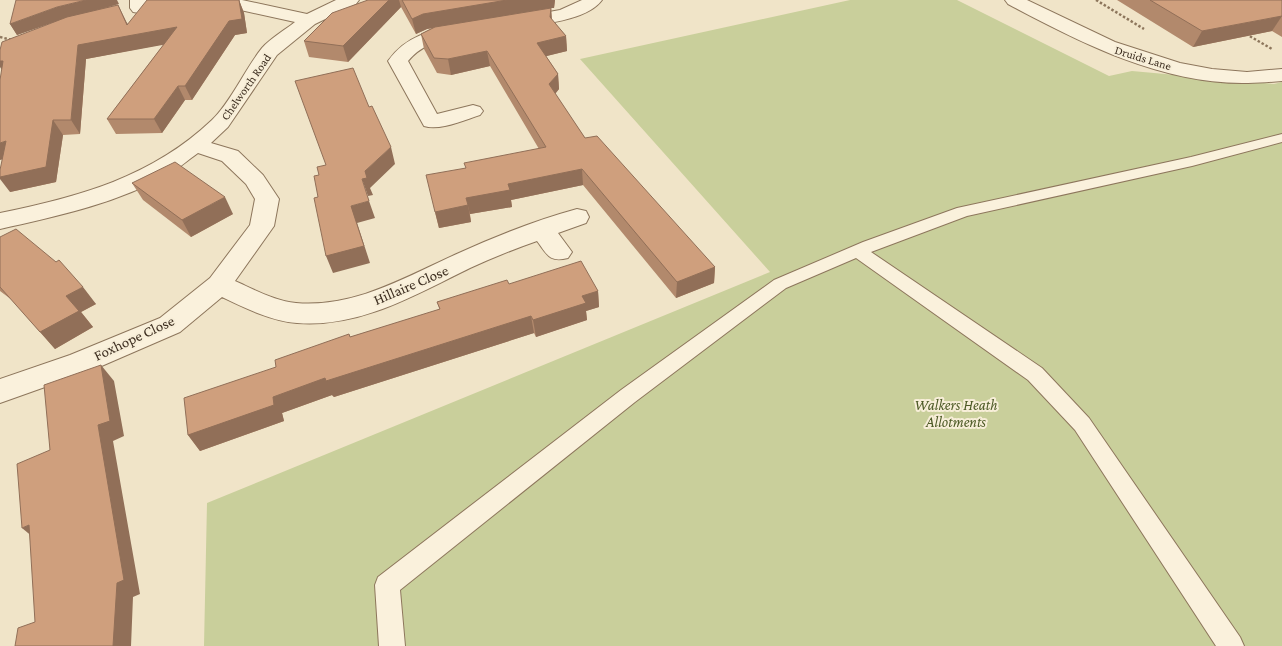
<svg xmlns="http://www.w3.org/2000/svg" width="1282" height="646" viewBox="0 0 1282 646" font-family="'Crimson Pro',serif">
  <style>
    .green { fill: #c9cf9b }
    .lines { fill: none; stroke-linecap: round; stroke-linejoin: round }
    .lane-casing { stroke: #8d765c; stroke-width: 2 }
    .street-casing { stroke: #8d765c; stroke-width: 2 }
    .path { stroke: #8d765c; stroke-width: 2.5; stroke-dasharray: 2.5 2; stroke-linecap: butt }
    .lane { fill: #faf1dc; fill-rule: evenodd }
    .street { fill: #faf1dc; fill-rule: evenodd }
    .wall { fill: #b2896c }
    .shaded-wall { fill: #916f58 }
    .building { fill: #cf9f7d; stroke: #916f58 }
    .labels { text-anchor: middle; stroke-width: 4; stroke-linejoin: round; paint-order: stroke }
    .far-street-label { font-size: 12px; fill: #3d2e20; stroke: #f7eed8 }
    .street-label { font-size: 15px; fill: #3d2e20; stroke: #f7eed8 }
    .park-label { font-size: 15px; font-style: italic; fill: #4d5a26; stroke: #f7eed8 }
  </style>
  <rect width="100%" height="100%" fill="#f0e4c8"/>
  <path class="green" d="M850,0h107l152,76 23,-5 142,13 8,-2v564h-1078l3,-143 563,-231 -190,-213z"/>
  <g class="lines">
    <g class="lane-casing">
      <path id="lane" d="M1282,134v8l-90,24 -225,50 -96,36 171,116 47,50 151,219 4,9h-28l-141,-216 -47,-50 -172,-122 -70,30 -151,114 -235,188 5,56h-26l-4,-61 3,-8 243,-187 153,-110 89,-38 94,-34 234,-51z"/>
    </g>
    <g class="street-casing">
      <g id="street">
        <path d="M130,0h18v2l16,-2h78l65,14 29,-14h23l-3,4 -41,20 -38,31 -49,72 -17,16 27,8 25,24 16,24 -5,27 -39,55c20,9 40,20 61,22 60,5 111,-27 163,-50 37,-17 78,-33 118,-44l9,2 3,6 -3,6 -28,10 14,19 -4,6c-19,5 -21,-4 -31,-17 -23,8 -45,17 -67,27 -55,27 -110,60 -173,55 -26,-2 -52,-15 -75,-26l-42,35 -90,39 -90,32v-24l70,-24 90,-37 50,-40 40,-53 5,-26 -9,-15 -24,-23 -24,-8c-10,7 -20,16 -31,22 -52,29 -110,41 -167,54v-16c79,-16 152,-36 212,-93 19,-18 33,-51 50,-72 9,-10 23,-18 33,-26l-68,-15h-35l-53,6 -6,-1 -3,-4z"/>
        <path d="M582,0h20c-15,21 -62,24 -86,28l-6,-1 -3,-4 3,-4 50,-9z"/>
        <path d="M1005,0h22l88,42 65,21 32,6 35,3 35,-3v12c-11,1 -23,2 -34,2 -85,2 -167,-40 -240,-79z"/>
        <path d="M459,26l6,1 3,4 -3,4c-23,6 -41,7 -57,26l29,53 36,-9 7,2 3,4 -3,4c-16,5 -40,16 -56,11l-36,-65c18,-25 42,-31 71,-35z"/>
      </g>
    </g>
    <g class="path">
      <path d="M1096,0l48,29"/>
      <path d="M1246,34l26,15"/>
      <path d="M0,37l12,3"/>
    </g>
    <use href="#lane" class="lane"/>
    <use href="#street" class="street"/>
  </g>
  <g class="wall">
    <path d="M239,0l5,13 3,20 -12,2 -43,65h-7l-23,33 -46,1 -9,-15 57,-75 -78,15 -6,75 -17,1 -7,47 -46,10 43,-170 -36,13 -7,-11 109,-20 -10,3 19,17z"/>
    <path d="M368,0h187l-1,8h-3l1,12 14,16 1,15 -21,5 12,18 1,15 -4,5 30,44 130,129 -1,16 -38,15 -93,-113 -72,15 1,7 -42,7 1,8 -32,6 -4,-16 30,-44 74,-19 -49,-83 -39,9 -14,-2 -13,-24 -3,-15 11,-6 -5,1 -11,5 -15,-27 -53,55 -39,-5 -5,-16z"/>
    <path d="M1117,0h165v37l-10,-6 -79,16z"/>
    <path d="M132,183l101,31 -42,23 -48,-37z"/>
    <path d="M0,237l96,67 -15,8 12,15 -38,22 -43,-49 -12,-9z"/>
    <path d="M509,284l89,7 1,16 -13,4 1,9 -51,17 -2,-4 -200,64 -2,-2 -50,18 2,8 -84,30 -12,-16 88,-68 74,-30 90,-27 -3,-8z"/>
  </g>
  <g class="shaded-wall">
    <path d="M86,0h31l2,4 -56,15 -46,16 -7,-11 47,-17z"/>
    <path d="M239,0l5,13 3,20 -12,2 -43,65 -7,-14z"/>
    <path d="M389,0h10l2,7 -53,55 -5,-16z"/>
    <path d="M507,0h48l-1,8h-3l1,15 -2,-6 1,-9 -124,21 -11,5 -4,-15 11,-5z"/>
    <path d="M118,5l15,30 44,-8 7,14 -98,18 -6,75 -9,-14 7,-75z"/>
    <path d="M1282,16l-10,15 -79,16 9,-16z"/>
    <path d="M566,36l1,15 -28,7 -2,-15z"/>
    <path d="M487,51l3,15 -39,9 -3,-16z"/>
    <path d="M0,61h3l3,15 -6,-9z"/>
    <path d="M558,74l1,15 -9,11 -1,-16z"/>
    <path d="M178,86l7,14 -23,33 -8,-14z"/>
    <path d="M53,120l10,15 -7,47 -46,10 -10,-13v-2z"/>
    <path d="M6,141l11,15 -17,4v-17z"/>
    <path d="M391,147l4,17 -25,24 3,7 -5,1 -6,-17 3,-8z"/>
    <path d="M582,169l1,16 -72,15 1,7 -42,7 -4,-16 42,-14z"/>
    <path d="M225,197l8,17 -42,23 -9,-17z"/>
    <path d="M369,201l6,17 -18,5 13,40 -37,10 -7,-17 25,-50z"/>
    <path d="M468,205l3,17 -32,6 -4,-16z"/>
    <path d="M715,267l-1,16 -38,15 1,-16z"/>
    <path d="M83,287l13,17 -15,8 12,15 -38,22 -15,-17 26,-36z"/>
    <path d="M598,291l1,16 -13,4 1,9 -51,17 -3,-17 49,-24z"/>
    <path d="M531,316l3,17 -200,64 -2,-2 -50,18 2,8 -84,30 -12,-16 85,-38 52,-19z"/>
    <path d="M101,365l13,16 10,55 -11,5 27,153 -7,3 -2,49h-18l-15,-221z"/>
    <path d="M29,525l11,18 -18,-15z"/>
  </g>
  <g class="building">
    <path d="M16,0h70l-29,7 -47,17z"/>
    <path d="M147,0h92l3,19 -13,2 -44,65h-7l-24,33h-47l70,-92 -99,18 -7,75h-18l-7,47 -46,10v-7l6,-29 -6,2v-63l3,-19h-3v-11l2,-8 65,-25 51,-12 9,20z"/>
    <path d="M368,0h21l-46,46 -39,-5 28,-28z"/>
    <path d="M402,0h105l-84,14 -11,5z"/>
    <path d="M1150,0h132v16l-80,15z"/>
    <path d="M551,8l-1,9 16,19 -29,7 21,31 -9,10 36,54 12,-2 118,131 -38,15 -95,-113 -74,15 2,6 -44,8 2,7 -33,7 -9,-37 40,-7 -2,-5 82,-16 -59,-96 -39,8 -14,-1 -13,-24 14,-7z"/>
    <path d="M353,68l16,39 3,-1 19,41 -26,24 2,7 -5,1 7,22 -18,5 13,40 -38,10 -12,-58 4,-1 -4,-21 5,-1 -2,-8 9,-2 -31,-84z"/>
    <path d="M175,162l50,35 -43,23 -50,-37z"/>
    <path d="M16,229l40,33 3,-2 24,27 -17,9 13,15 -39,21 -40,-45v-50z"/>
    <path d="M581,261l17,30 -16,5 4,7 -53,17 -2,-4 -205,65 -1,-3 -52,19 1,8 -86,30 -4,-37 92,-31 -1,-7 74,-26 1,3 90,-28 -3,-7 70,-22 2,4z"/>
    <path d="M101,365l9,56 -12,4 26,155 -7,3 -4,63h-98l3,-18 17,-6 -6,-97 -7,3 -5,-64 33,-14 -6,-65z"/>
  </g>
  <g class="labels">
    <g class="far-street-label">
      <text transform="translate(1143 58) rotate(17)" y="4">Druids Lane</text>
      <text transform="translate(246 87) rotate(-55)" y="4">Chelworth Road</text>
    </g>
    <g class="street-label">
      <text transform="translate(411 285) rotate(-23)" y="5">Hillaire Close</text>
      <text transform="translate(134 338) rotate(-25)" y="5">Foxhope Close</text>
    </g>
    <g class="park-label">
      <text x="956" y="410">Walkers Heath<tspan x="956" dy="17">Allotments</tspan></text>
    </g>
  </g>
</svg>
